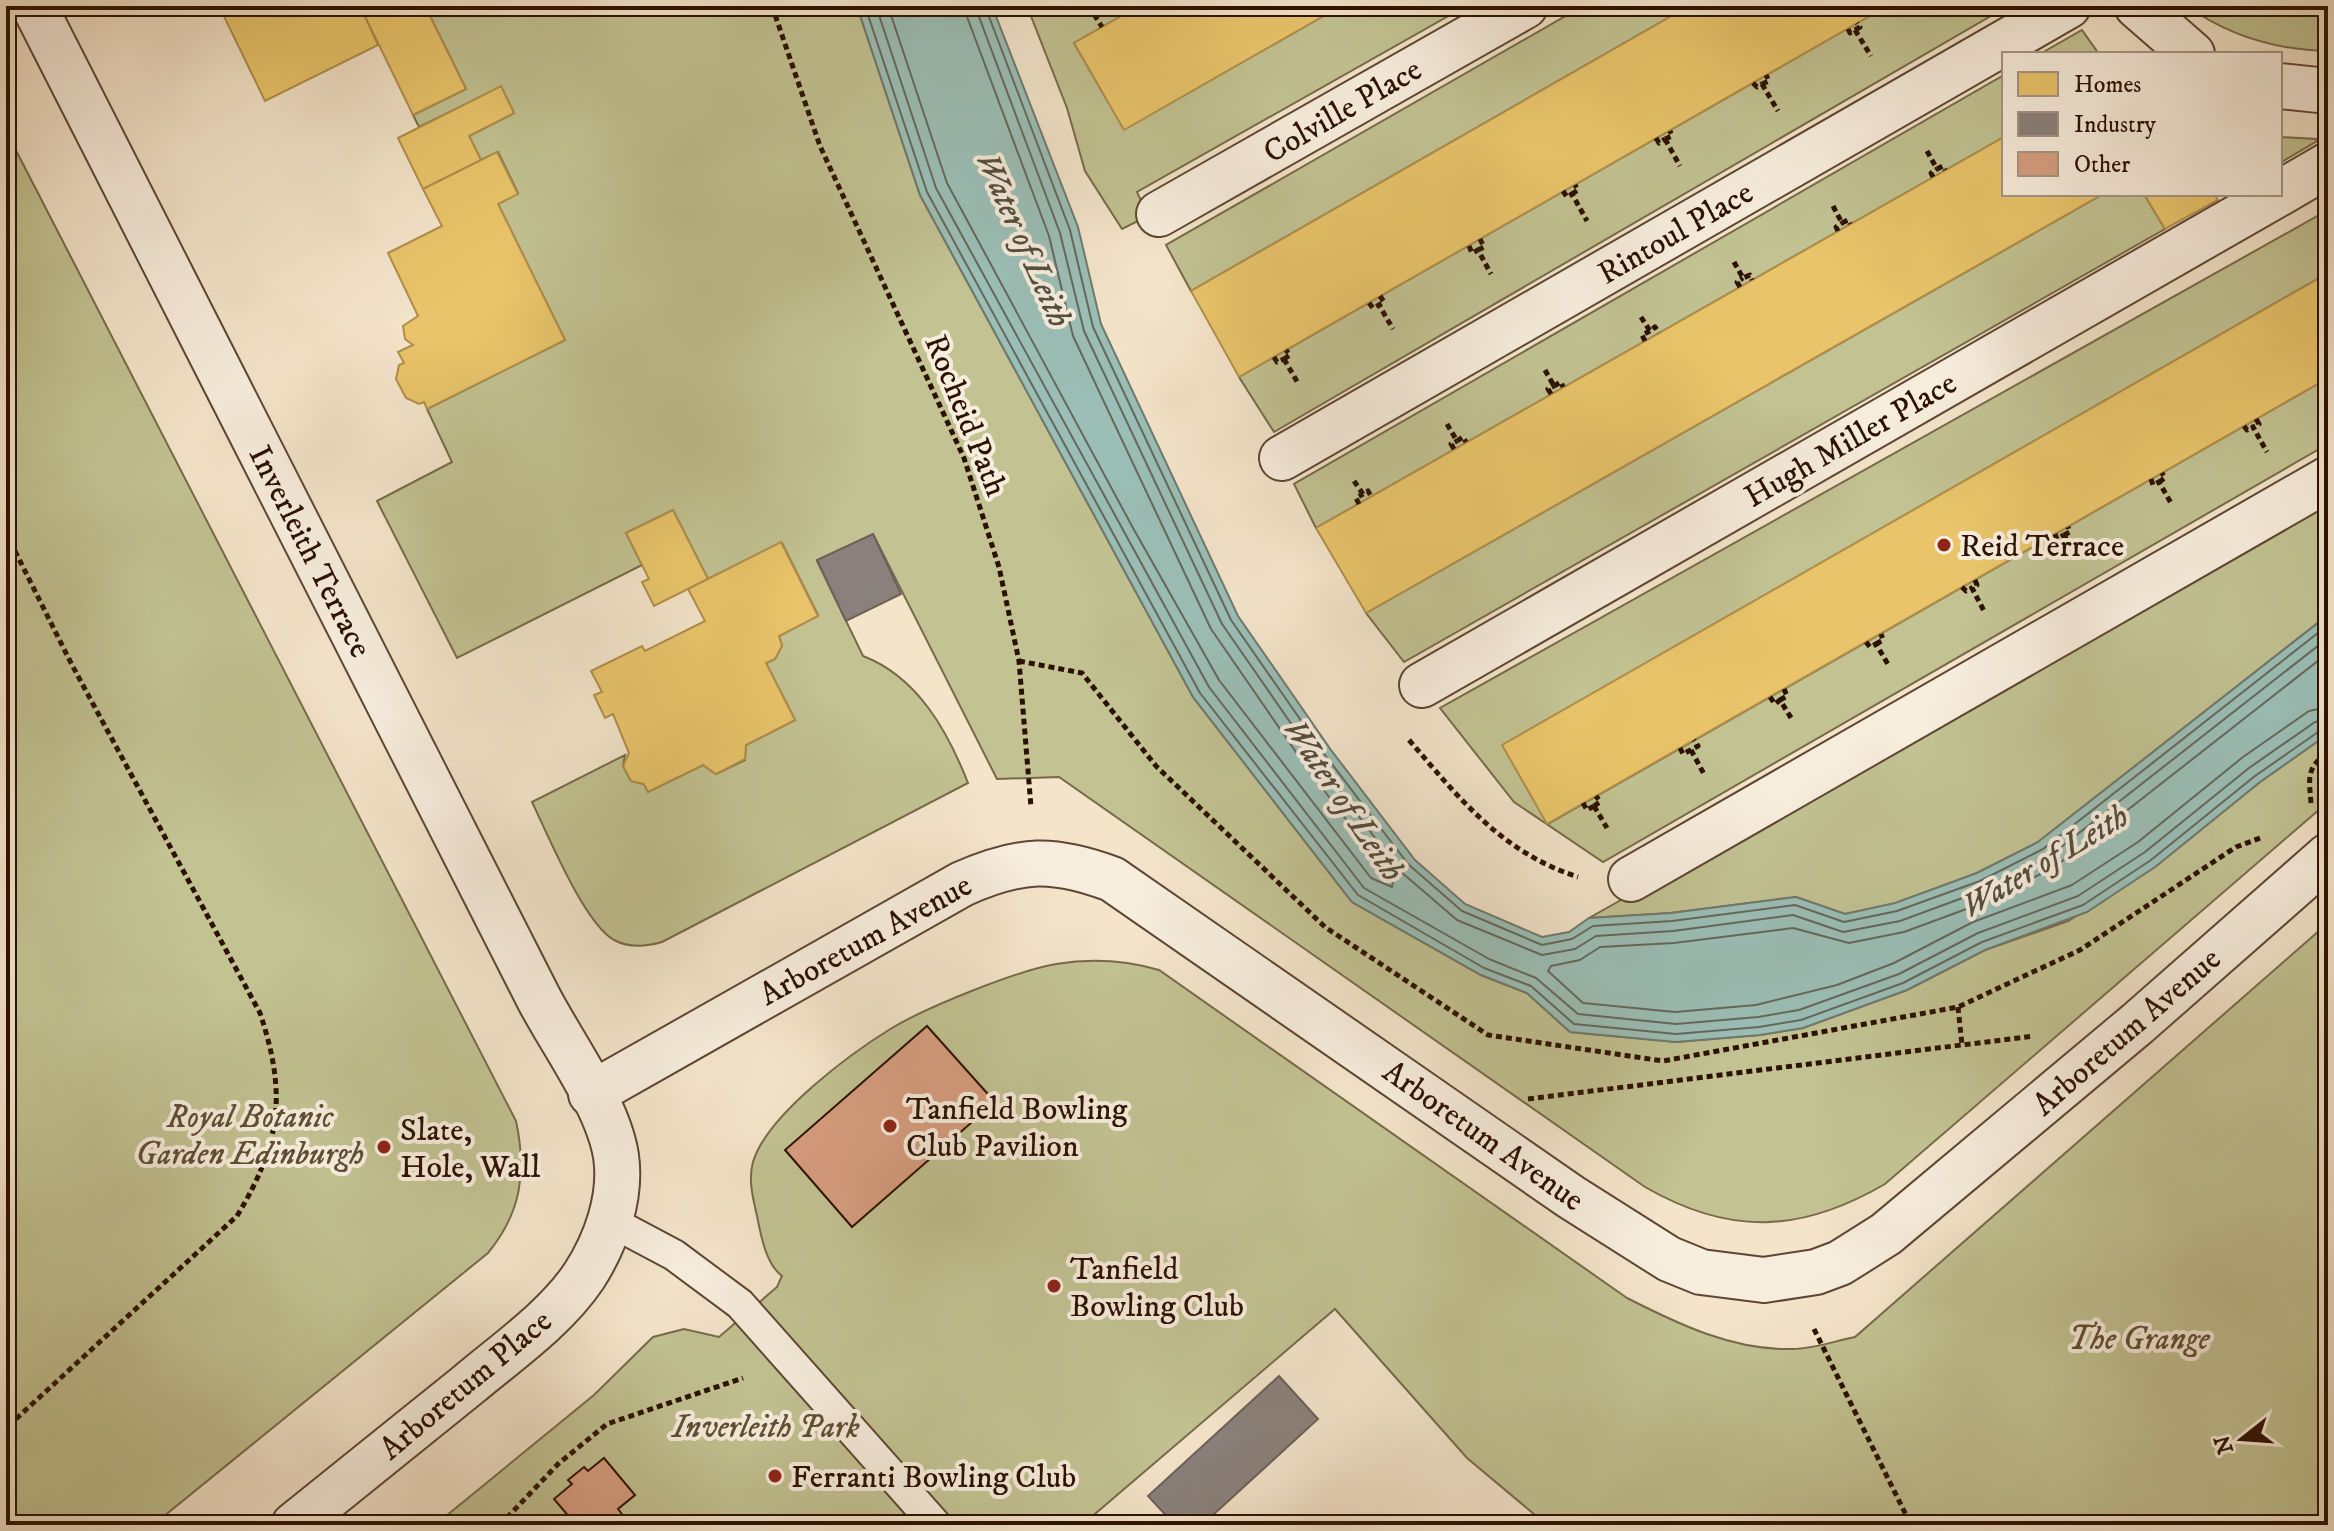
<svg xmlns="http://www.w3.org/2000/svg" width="2334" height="1531" viewBox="0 0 2334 1531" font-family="'IM FELL DW Pica',serif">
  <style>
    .green { fill: #c2c292; stroke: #776a49; stroke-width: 2 }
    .water { fill: #9bbfb7; stroke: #6f796e; stroke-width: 2 }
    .homes { fill: #e9c46a; stroke: #b08e4a; stroke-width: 2 }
    .industry { fill: #8a817c; stroke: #6e5f57; stroke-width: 2 }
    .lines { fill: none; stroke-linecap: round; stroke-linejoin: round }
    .shore { stroke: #64685c; stroke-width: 2 }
    .building { fill: #d79e80; stroke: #2c1100; stroke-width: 2 }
    .service-casing { stroke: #5e4632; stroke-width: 34 }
    .minor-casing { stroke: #5e4632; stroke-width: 48 }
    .path { stroke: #2c1100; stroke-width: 5; stroke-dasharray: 6 4; stroke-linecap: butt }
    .service { stroke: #f7eddd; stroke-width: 30 }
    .minor { stroke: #f7eddd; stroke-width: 44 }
    .poi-dot { fill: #8f2418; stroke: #f7eddd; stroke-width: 3 }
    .labels { text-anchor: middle; stroke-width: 8; stroke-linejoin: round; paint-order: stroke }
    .street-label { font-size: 32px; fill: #2c1100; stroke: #f7eddd }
    .poi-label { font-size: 32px; fill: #2c1100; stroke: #f7eddd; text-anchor: start }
    .park-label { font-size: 32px; font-style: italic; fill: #604f33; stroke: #f7eddd }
    .water-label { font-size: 34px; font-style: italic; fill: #534e40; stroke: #f7eddd }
  </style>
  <rect width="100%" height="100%" fill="#f3e4ca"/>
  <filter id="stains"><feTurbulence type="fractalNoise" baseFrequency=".0025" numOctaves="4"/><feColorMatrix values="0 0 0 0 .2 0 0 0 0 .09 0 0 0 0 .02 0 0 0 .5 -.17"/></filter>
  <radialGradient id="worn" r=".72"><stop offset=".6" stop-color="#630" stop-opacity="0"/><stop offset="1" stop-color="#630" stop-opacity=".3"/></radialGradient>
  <g class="green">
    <path d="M425,6h432l63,189 273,502 159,205 129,73 46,18 43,39 106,10 84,-7 43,-7 104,-38 78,-40 83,-29 87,-54 105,-85 68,-48v68l-443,382c-84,49 -155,52 -240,3l-586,-410 -62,2 -124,-245 -56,27 46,95c55,21 85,76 105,127l-306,159c-17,5 -33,6 -48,-2 -30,-17 -66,-105 -82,-138l93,-47 -2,11 8,15 13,3 4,8 55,-27 13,9 29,-14 1,-15 49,-25 -29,-57 9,-4 7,-13 -3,-10 39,-21 -36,-72 -74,36 -35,-69 -47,23 16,32 -185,93 -80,-157 75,-39 -25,-53 138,-69 -67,-136 20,-11 -20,-41 -17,8 -12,-24 45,-23 -13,-26 -82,40 -6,-12 53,-26z"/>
    <path d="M1027,6h112l-65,37 50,86 217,-123h125l-329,186 11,24 -26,13 -37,-58 -18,-63z"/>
    <path d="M1583,6h106l-498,285 -25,-46z"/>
    <path d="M1887,6h121l-734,426 -35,-55z"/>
    <path d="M2187,6h141v45c-51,-1 -99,-15 -141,-45z"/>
    <path d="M2082,30l17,24h-59z"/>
    <path d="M2004,75v62l-688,391 -22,-44z"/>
    <path d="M6,131l510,990c11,51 5,92 -28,132l-335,272h-147z"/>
    <path d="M2280,137l36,2 1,2 -37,22z"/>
    <path d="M2103,194h41l21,35 -761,433 -38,-49z"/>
    <path d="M2328,210v63l-825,472 45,79 780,-446v66l-725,418 -89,-60 -74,-94z"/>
    <path d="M2328,502v113l-290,227 -61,31 -83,31 -49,10 -49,-17 -125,16 -82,5z"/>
    <path d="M2328,923v602h-781l-80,-67 -132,-149 -253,216h-647l159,-130 59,-58 31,-8 35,8 58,-50 5,-11c-16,-12 -21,-40 -25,-60 -4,-18 -9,-36 -4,-54 14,-47 98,-109 139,-134 35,-21 124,-57 164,-64 36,-6 69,-4 103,6l468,328c51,26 107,53 166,51 20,0 42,-8 62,-12z"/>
  </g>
  <path class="water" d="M857,6h135l86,221 23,97 137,292 93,134 84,110 50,44 77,33 27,-5 20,-14 82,-5 125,-16 49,17 50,-11 82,-30 61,-31 290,-227v119l-68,48 -105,85 -68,45 -102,38 -78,40 -104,38 -43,7 -84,7 -106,-10 -43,-39 -46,-18 -129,-73 -159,-205 -273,-502z"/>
  <g class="homes">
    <path d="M219,6h141l18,39 -113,56z"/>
    <path d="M360,6h65l41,83 -53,26z"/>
    <path d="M1139,6h202l-217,124 -50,-87z"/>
    <path d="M1689,6h198l-648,371 -48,-86z"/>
    <path d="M501,86l13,27 -45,23 12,24 -58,29 -25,-51z"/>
    <path d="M2004,137v57h99l-737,419 -50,-85z"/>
    <path d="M497,152l21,42 -20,10 67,136 -138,69 -3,-7 -5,2 -13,-6 -10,-19 3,-14 5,-2 -6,-11 15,-7 -8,-6 -2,-13 15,-10 -30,-63 54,-27 -19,-37z"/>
    <path d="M2144,194h70l4,6 -53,29z"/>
    <path d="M2328,273v105l-781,446 -45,-79z"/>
    <path d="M673,510l35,69 -54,27 -12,-24 7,-3 -23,-46z"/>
    <path d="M781,542l37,74 -39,20 3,10 -7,13 -9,4 29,57 -49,25 -1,14 -29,15 -13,-9 -55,27 -4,-8 -13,-3 -8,-15 6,-13 -16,-39 -8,4 -11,-23 8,-3 -11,-21 51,-25 3,5 60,-30 -17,-32z"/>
  </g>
  <g class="industry">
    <path d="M873,534l28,60 -55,27 -29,-61z"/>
    <path d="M1279,1376l39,43 -116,106h-27l-27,-29z"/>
  </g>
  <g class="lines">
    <g class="shore">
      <path d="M865,6l62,186 273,501 158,202 126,73 47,18 43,38 102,10 83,-7 42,-7 102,-37 79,-41 101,-37 68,-45 104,-84 66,-46 7,-1"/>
      <path d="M876,6l60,182 273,499 155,201 125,71 47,19 42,36 98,10 82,-7 41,-7 100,-36 79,-41 100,-37 67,-44 104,-84 66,-46 13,-3"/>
      <path d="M888,6l59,177 186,345 86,152 152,198 21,9 1,-6 -86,-113 -96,-139 -138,-293 -24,-100 -86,-230"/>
      <path d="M975,6l85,227 24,98 138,293 95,137 83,110 57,49 85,35 33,-6 21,-13 77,-5 120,-16 50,17 57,-11 84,-31 63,-32 281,-220"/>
      <path d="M985,6l85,224 23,97 138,293 94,135 83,109 54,47 80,34 30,-6 21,-13 79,-5 123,-16 49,17 53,-11 83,-30 63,-32 285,-224"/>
      <path d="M2328,653l-272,213 -68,35 -84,31 -55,11 -56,-15 -119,15 -74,4 -20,13 -29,6 -3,5 35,32 92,9 81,-7 81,-20 57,-22 79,-41 99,-37 66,-43 105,-85 66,-46 19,-4"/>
    </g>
  </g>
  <g class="building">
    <path d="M927,1026l68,76 -143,125 -67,-77z"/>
    <path d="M604,1458l31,37 -17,14 4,5 -13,11h-33l-22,-26 18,-15 -4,-4 16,-13 4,4z"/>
  </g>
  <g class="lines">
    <g class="service-casing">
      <path id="service" d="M610,1221l64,34 66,49 196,221"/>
    </g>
    <g class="minor-casing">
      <g id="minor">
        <path d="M34,6l505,993c24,46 69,106 77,157 6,41 -10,86 -32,120 -28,42 -77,76 -115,108 -58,47 -116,94 -175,141"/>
        <path d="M2137,6l55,48"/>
        <path d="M2280,86l48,5"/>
        <path d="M2280,193l48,-28"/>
        <path d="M1159,214l366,-208"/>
        <path d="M1282,458l786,-452"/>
        <path d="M1422,685l856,-491"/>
        <path d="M1631,879l697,-400"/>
        <path d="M591,1094l371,-210c59,-26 91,-27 150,-5l459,318 98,62 32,13 63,8 52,-8 24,-9 46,-29 251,-210 191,-168"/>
      </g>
    </g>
    <g class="path">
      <path d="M772,6l48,140 144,312 35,109 20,94 12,146"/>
      <path d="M1089,6l13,21"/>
      <path d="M1848,29l2,4 5,-3"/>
      <path d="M1855,30l16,26"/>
      <path d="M1855,30l5,-3 -3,-4"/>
      <path d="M1753,83l4,4 5,-3"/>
      <path d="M1762,84l16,27"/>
      <path d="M1762,84l7,-3 -3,-6"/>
      <path d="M1656,138l3,5 6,-4"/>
      <path d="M1665,139l15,27"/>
      <path d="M1665,139l7,-3 -2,-5"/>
      <path d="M1927,151l10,18"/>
      <path d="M1937,169l6,-3 2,4"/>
      <path d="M1933,177l-2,-4 6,-4"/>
      <path d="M1563,191l4,6 5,-3 15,27"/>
      <path d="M1572,194l6,-4 -3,-5"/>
      <path d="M1833,206l9,17"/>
      <path d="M1842,223l6,-3 2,4"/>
      <path d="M1838,231l-2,-4 6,-4"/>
      <path d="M1469,246l3,7 6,-3 13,24"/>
      <path d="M1478,250l6,-3 -4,-8"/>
      <path d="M1734,262l9,16 7,-3 2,5"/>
      <path d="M1740,287l-3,-5 6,-4"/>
      <path d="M1380,296l4,6 -5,3 14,24"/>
      <path d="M1369,303l4,5 6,-3"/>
      <path d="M1641,317l9,14 5,-4 4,6"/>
      <path d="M1645,341l-3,-6 8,-4"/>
      <path d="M1274,357l3,5 7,-3"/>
      <path d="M1284,359l15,26"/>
      <path d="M1284,359l6,-4 -4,-5"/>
      <path d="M1545,370l9,16"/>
      <path d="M1554,386l7,-4 2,5"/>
      <path d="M1551,394l-3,-5 6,-3"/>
      <path d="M2256,419l3,5 -6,3 14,25"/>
      <path d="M1447,424l10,17"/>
      <path d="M2244,426l3,4 6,-3"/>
      <path d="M1457,441l6,-4 3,5"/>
      <path d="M1454,449l-3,-5 6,-3"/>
      <path d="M2151,479l2,6 6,-3 12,21"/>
      <path d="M1354,481l9,13 5,-3 3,5"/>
      <path d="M2159,482l6,-4 -3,-5"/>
      <path d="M1359,504l-3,-6 7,-4"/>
      <path d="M6,533l66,132 188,348c27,81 21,130 -23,203l-231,212"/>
      <path d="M2055,534l2,5 7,-4"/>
      <path d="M2064,535l13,24"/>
      <path d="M2064,535l6,-3 -2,-5"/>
      <path d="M1975,580l2,5 -5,3 12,23"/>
      <path d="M1962,587l4,4 6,-3"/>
      <path d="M1866,642l4,5 6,-3 13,22"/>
      <path d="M1876,644l7,-4 -2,-6"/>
      <path d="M1019,661l63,12 74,93 169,161 163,108 175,26 295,-54 122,-57 156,-103 27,-10"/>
      <path d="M1770,697l5,7 5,-4 13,21"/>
      <path d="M1780,700l7,-4 -3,-7"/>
      <path d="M1409,740c51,59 92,112 169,137"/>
      <path d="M1680,748l3,6 15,-8 -4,-6"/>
      <path d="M1691,750l14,26"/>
      <path d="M1583,803l4,7 7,-4"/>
      <path d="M2311,803c-2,-25 -5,-36 17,-50"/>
      <path d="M1594,806l13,22"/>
      <path d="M1594,806l6,-4 -4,-6"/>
      <path d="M1958,1007l4,38"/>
      <path d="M1528,1099l506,-63"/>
      <path d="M1814,1329l97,196"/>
      <path d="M500,1525l58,-61 49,-40 136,-46"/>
    </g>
    <use href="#service" class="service"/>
    <use href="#minor" class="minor"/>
  </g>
  <g class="poi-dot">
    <circle cx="1944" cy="545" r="8"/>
    <circle cx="890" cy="1126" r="8"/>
    <circle cx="384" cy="1147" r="8"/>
    <circle cx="1054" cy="1286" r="8"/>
    <circle cx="775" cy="1476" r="8"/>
  </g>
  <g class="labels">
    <g class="street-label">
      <text transform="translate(1342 110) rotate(-30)" y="11">Colville Place</text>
      <text transform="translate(1675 232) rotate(-30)" y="11">Rintoul Place</text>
      <text transform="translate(967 415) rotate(68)" y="11">Rocheid Path</text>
      <text transform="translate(1850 439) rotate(-30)" y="11">Hugh Miller Place</text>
      <text transform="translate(311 551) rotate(63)" y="11">Inverleith Terrace</text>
      <text transform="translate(865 939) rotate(-29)" y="11">Arboretum Avenue</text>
      <text transform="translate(2126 1031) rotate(-41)" y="11">Arboretum Avenue</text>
      <text transform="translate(1484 1135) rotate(35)" y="11">Arboretum Avenue</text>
      <text transform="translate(465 1384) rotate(-40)" y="11">Arboretum Place</text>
    </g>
    <g class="poi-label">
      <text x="1960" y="556">Reid Terrace</text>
      <text x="906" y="1119">Tanfield Bowling<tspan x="906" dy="37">Club Pavilion</tspan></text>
      <text x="400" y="1140">Slate,<tspan x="400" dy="37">Hole, Wall</tspan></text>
      <text x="1070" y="1279">Tanfield<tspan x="1070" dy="37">Bowling Club</tspan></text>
      <text x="791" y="1487">Ferranti Bowling Club</text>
    </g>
    <g class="park-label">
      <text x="250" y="1127">Royal Botanic<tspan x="250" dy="37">Garden Edinburgh</tspan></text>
      <text x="2139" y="1349">The Grange</text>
      <text x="766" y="1437">Inverleith Park</text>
    </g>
    <g class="water-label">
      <text transform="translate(1025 239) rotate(66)" y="12">Water of Leith</text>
      <text transform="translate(1345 799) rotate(56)" y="12">Water of Leith</text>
      <text transform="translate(2044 860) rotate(-31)" y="12">Water of Leith</text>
    </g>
  </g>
  <rect width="2334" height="1531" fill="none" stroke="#f3e4ca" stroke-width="32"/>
  <rect x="8" y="8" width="2318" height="1515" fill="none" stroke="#2c1100" stroke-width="4"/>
  <rect x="16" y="16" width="2302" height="1499" fill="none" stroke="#2c1100" stroke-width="2"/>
  <rect x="2002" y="52" width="280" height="144" fill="#f7eddd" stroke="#a69585" stroke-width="2"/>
  <rect x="2018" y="72" width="40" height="24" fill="#e9c46a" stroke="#a69585" stroke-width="2"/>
  <text x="2074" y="92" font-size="24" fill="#2c1100">Homes</text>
  <rect x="2018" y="112" width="40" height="24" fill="#8a817c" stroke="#a69585" stroke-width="2"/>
  <text x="2074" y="132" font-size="24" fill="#2c1100">Industry</text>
  <rect x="2018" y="152" width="40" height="24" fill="#d79e80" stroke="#a69585" stroke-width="2"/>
  <text x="2074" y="172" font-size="24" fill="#2c1100">Other</text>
  <g transform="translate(2242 1439) rotate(253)" stroke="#f7eddd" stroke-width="6" paint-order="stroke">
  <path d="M0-6L14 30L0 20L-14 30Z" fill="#2c1100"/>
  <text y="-12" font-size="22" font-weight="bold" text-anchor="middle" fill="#2c1100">N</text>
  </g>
  <rect width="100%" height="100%" filter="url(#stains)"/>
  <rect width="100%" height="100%" fill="url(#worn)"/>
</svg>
